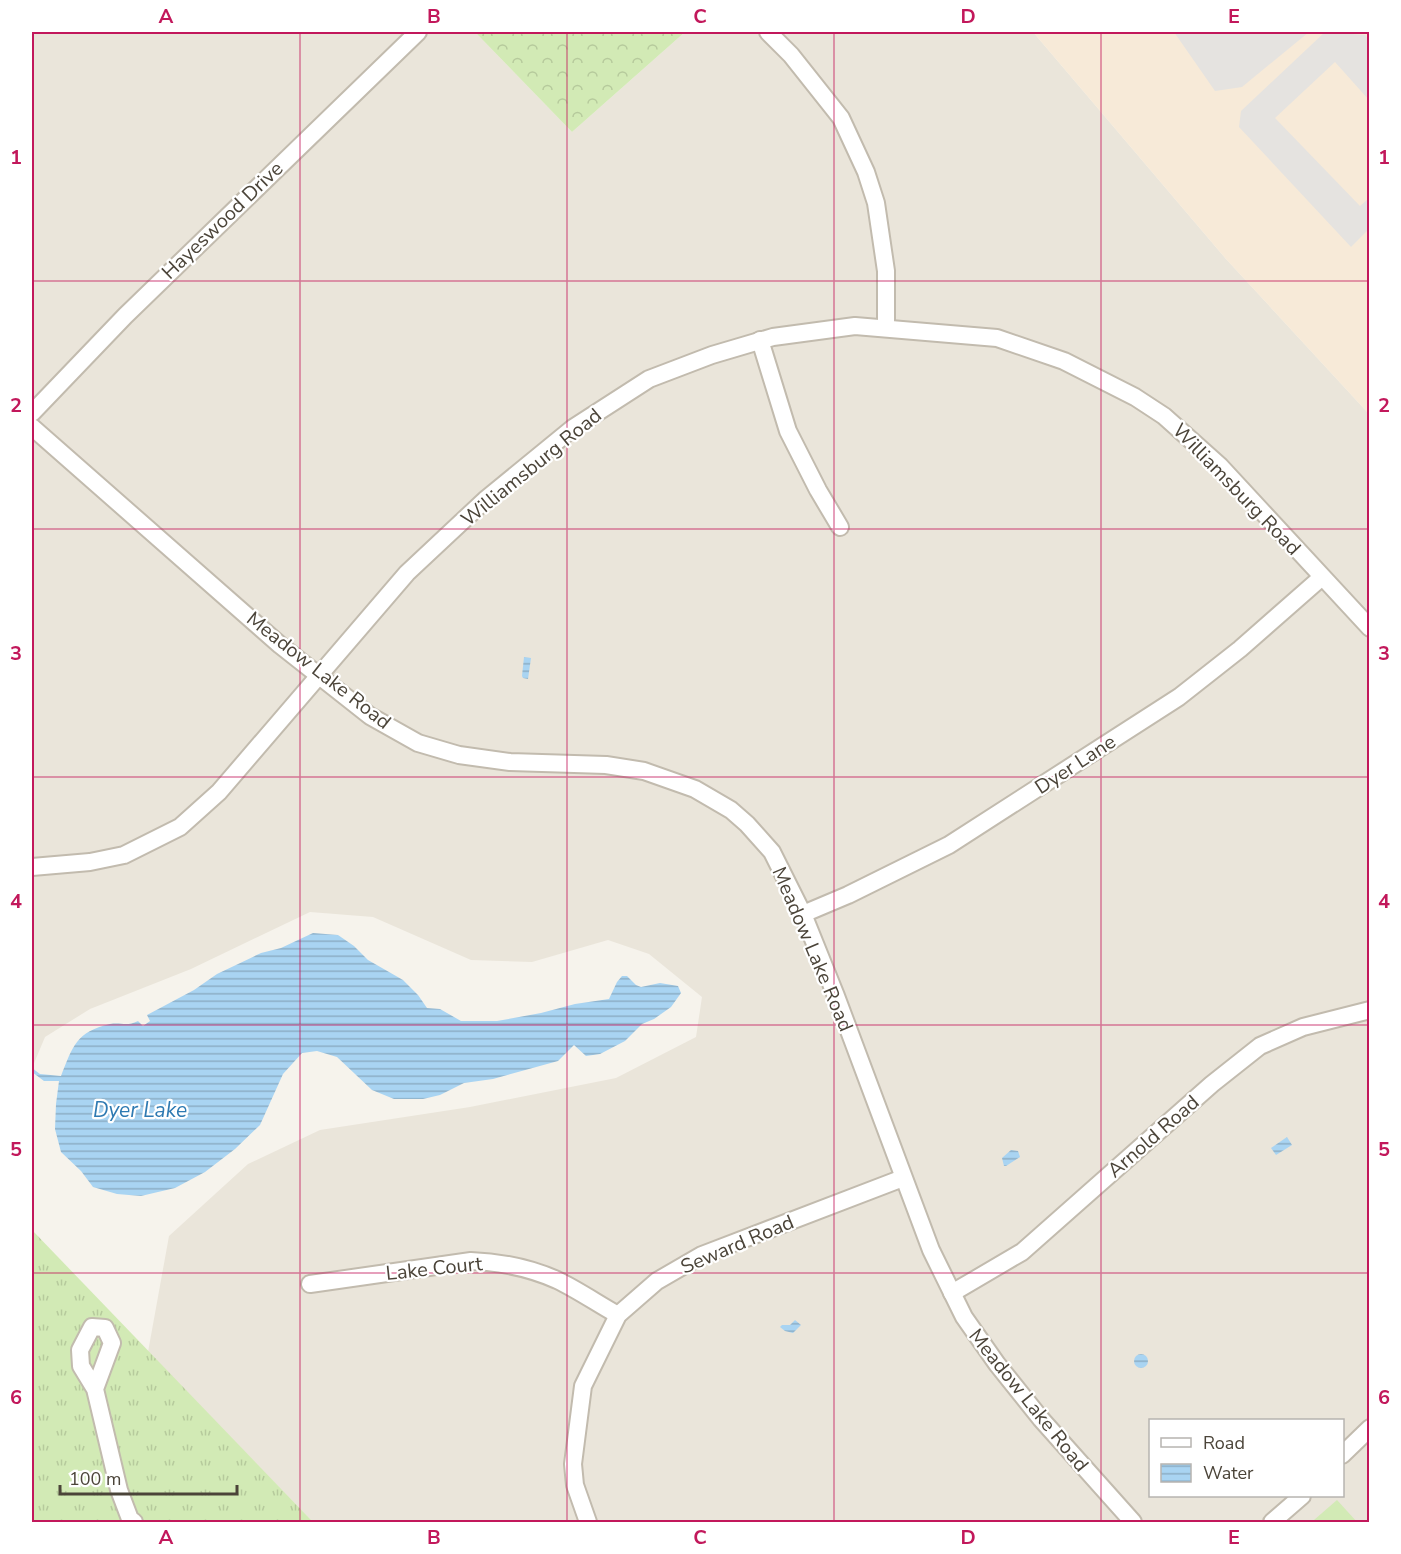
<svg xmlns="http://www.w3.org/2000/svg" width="1401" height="1554" viewBox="0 0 1401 1554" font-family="'Nunito Sans',sans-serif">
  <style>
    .residential { fill: #eae5da; fill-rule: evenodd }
    .commercial { fill: #f7ead8 }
    .grass { fill: url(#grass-tufts) }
    .forest { fill: url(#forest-crowns) }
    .park { fill: #d2eab5 }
    .parking { fill: #e5e3e0 }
    .water { fill: url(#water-rules) }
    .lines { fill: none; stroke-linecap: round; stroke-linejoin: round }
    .minor-casing { stroke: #c2bbae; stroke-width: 20 }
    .minor { stroke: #fff; stroke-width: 16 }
    .grid { fill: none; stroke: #c2185b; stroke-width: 1.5; stroke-opacity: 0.55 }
    .labels { text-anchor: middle; stroke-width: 4.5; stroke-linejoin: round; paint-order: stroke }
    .street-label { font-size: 20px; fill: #4b4439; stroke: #fff }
    .water-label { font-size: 21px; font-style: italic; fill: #2e7ab2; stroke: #fff }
    .neatline { fill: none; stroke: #c2185b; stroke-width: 2 }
    .grid-label { font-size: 20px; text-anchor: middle; font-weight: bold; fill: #c2185b }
  </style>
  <defs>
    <pattern id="grass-tufts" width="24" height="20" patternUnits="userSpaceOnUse" patternTransform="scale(1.5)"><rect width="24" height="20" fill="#d2eab5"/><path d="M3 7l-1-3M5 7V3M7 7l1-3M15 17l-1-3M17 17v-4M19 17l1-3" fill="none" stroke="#b6ca9c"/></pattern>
    <pattern id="forest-crowns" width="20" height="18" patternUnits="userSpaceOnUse" patternTransform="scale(1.5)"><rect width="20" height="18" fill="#d2eab5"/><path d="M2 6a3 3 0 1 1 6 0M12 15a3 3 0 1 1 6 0" fill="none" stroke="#b6ca9c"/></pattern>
    <pattern id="water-rules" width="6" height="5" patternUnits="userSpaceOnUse" patternTransform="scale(1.5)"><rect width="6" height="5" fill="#a9d4f2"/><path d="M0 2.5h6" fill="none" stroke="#8caec5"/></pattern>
  </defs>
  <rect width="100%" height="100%" fill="#f6f3ec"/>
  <path class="residential" d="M32,32h443l97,100 113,-100h348l193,227 143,155v1108h-1056l-165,-170 21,-116 79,-72 72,-34 150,-23 146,-29 80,-41 6,-40 -53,-43 -41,-14 -76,22 -61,-2 -98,-43 -63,-5 -119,57 -101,40 -45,28 -13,31zM1150,1420h192v76h-192z"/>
  <path class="commercial" d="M1033,32h336v382l-143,-155z"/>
  <path class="grass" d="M32,1230l281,292h-281z"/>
  <path class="forest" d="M475,32h210l-113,100z"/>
  <path class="park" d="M1337,1500l20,22h-40l-3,-2z"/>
  <g class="parking">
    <path d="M1174,32h135l-67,55 -27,4z"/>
    <path d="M1325,32l40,3 4,5v60l-34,-38 -60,56 85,88 9,-8v31l-18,18 -112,-120 2,-16z"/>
  </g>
  <g class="water">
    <path d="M524,657l7,1 -3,21 -5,-1 -1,-2z"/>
    <path d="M313,933l25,2 16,11 14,14 35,20 15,15 9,13 13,1 21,12h36l44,-8 34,-9 34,-5 8,-17 5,-6h5l9,9 5,2 19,-4 18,3 3,7 -10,14 -17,12 -12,5 -17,17 -25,13 -14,2 -12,-11 -16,16 -65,18 -29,4 -24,12 -17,4h-29l-22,-9 -35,-33 -20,-6 -15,2 -19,21 -23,51 -25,24 -30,23 -30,16 -34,8 -24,-2 -24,-7 -12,-16 -20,-19 -6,-23 1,-25 3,-23h-15l-12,-9v-4l8,6 21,2c12,-30 15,-44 49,-52 12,-2 16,3 28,-3l5,5 7,-5 -3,-6 47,-25 23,-16 44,-21 20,-5z"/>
    <path d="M1287,1137l5,8 -16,10 -5,-7z"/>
    <path d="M1011,1150l7,1 2,6 -14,9h-2l-2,-8z"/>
    <path d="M795,1320l6,5 -8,8 -8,-2 -5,-4 2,-2h8z"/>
    <circle cx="1141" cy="1361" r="7"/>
  </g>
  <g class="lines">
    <g class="minor-casing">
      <g id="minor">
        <path d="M768,32l23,23 50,63 25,54 10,31 10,68v57"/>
        <path d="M760,340l28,91 30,59 22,37"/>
        <path d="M32,413l93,-97 293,-284"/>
        <path d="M32,427l248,218 90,71 48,27 41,12 51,7 96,3 38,6 51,18 36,21 16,14 25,28 31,62 33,82 95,254 33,67 33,47 44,55 92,103"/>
        <path d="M32,867l58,-5 34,-7 56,-28 39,-35 188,-219 78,-73 88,-72 76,-49 63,-24 61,-18 82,-11 142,12 67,23 71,36 29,19 56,50 150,162"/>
        <path d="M803,914l45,-19 101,-50 230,-148 61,-48 82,-72"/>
        <path d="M310,1284l161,-23c29,1 59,7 86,19 21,10 41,24 61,35"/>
        <path d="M952,1293l70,-41 190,-168 48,-38 43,-19 67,-17"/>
        <path d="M95,1389l17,-46 -7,-15 -13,-1 -12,23 1,16 14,23 24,101 11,29 4,3"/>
        <path d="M1342,1455l28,-27"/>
        <path d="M588,1522l-13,-37 -2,-21 10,-78 35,-71 39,-34 45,-26 201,-77"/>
        <path d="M1272,1522l30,-26"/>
      </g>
    </g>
    <use href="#minor" class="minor"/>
  </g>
  <path class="grid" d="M300,32v1490M567,32v1490M834,32v1490M1101,32v1490M32,281h1338M32,529h1338M32,777h1338M32,1025h1338M32,1273h1338"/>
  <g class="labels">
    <g class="street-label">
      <text transform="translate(222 220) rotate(-44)" y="7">Hayeswood Drive</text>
      <text transform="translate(531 467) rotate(-39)" y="7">Williamsburg Road</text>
      <text transform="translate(1237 489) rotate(46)" y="7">Williamsburg Road</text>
      <text transform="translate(319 670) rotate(38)" y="7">Meadow Lake Road</text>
      <text transform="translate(1075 764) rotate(-33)" y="7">Dyer Lane</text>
      <text transform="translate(813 949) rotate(67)" y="7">Meadow Lake Road</text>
      <text transform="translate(1153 1136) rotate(-41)" y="7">Arnold Road</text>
      <text transform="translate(737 1244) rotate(-23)" y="7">Seward Road</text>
      <text transform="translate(434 1268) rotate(-6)" y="7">Lake Court</text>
      <text transform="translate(1029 1400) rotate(51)" y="7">Meadow Lake Road</text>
    </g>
    <g class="water-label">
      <text x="140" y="1117">Dyer Lake</text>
    </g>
  </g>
  <rect width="1401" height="1554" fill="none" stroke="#ffffff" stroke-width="66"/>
  <rect x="1149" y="1419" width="195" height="78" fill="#ffffff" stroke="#b7b4b0" stroke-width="1.5"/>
  <rect x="1161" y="1438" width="30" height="9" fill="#ffffff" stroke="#b7b4b0" stroke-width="1.5"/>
  <text x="1203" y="1449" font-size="18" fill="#4b4439">Road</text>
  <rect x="1161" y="1464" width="30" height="18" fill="url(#water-rules)" stroke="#b7b4b0" stroke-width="1.5"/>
  <text x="1203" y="1479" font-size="18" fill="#4b4439">Water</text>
  <path d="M60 1485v9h177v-9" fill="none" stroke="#4b4439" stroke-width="3"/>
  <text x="69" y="1485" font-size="18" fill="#4b4439" stroke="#ffffff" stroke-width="4.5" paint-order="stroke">100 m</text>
  <rect x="33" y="33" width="1335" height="1488" class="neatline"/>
  <g class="grid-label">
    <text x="166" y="23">A</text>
    <text x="434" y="23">B</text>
    <text x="700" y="23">C</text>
    <text x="968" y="23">D</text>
    <text x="1234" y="23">E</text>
    <text x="16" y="164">1</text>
    <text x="1384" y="164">1</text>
    <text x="16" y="412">2</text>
    <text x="1384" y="412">2</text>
    <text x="16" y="660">3</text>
    <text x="1384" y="660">3</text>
    <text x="16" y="908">4</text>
    <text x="1384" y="908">4</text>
    <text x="16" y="1156">5</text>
    <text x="1384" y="1156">5</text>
    <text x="16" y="1404">6</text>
    <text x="1384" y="1404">6</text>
    <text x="166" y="1544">A</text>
    <text x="434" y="1544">B</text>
    <text x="700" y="1544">C</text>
    <text x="968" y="1544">D</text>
    <text x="1234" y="1544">E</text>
  </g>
</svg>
